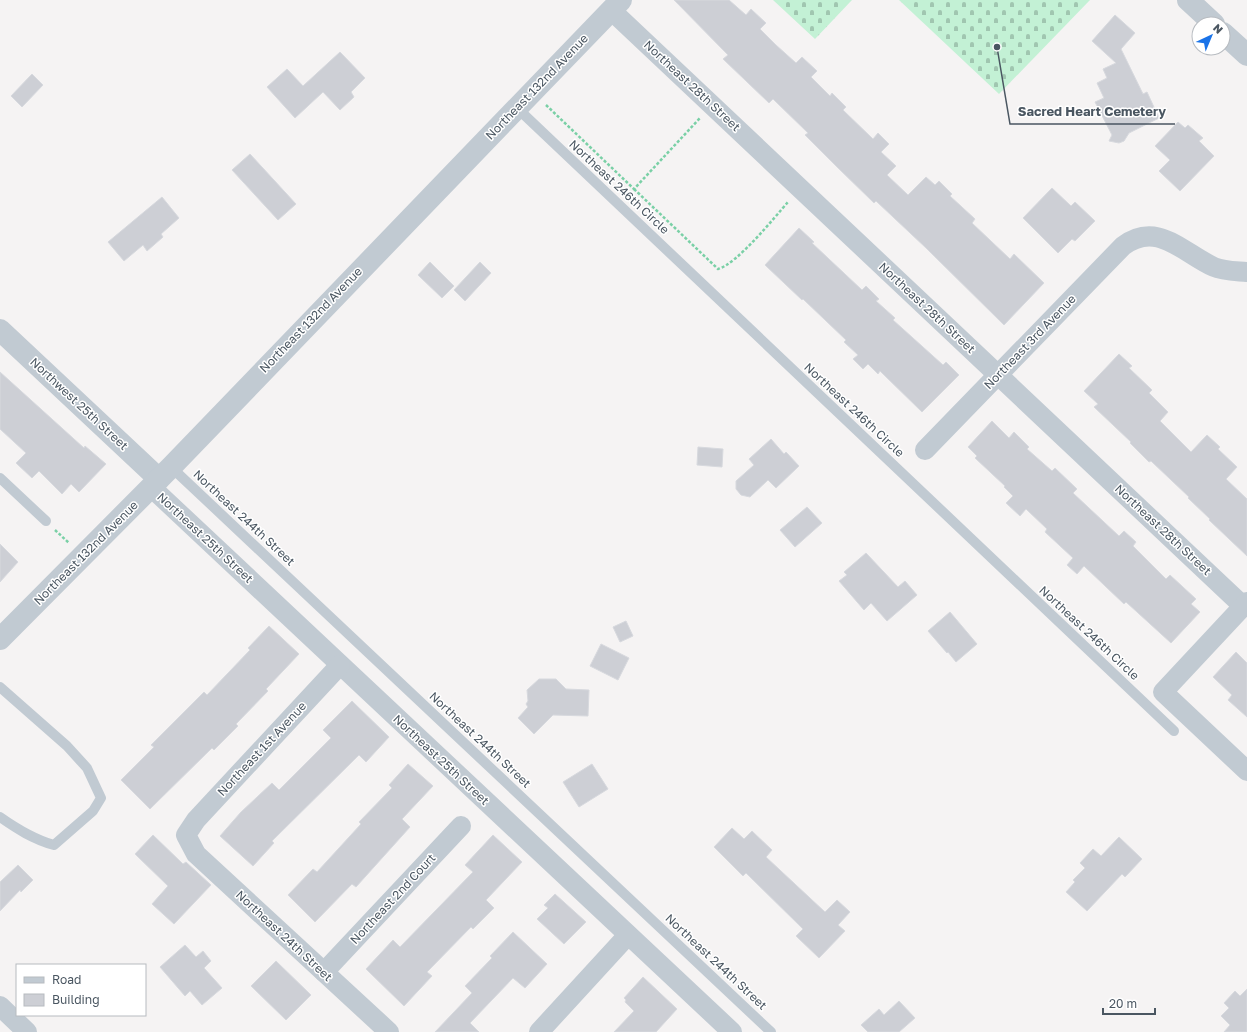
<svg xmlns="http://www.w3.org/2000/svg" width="1247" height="1032" viewBox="0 0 1247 1032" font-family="'Golos Text',sans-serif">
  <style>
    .cemetery { fill: url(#cemetery-stones) }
    .building { fill: #cdcfd5; stroke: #d7d9de }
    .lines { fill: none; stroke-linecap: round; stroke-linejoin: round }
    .path { stroke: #7ad0a6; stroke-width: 2.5; stroke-dasharray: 3 2; stroke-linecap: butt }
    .service { stroke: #c1cad2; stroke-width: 10 }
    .minor { stroke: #c1cad2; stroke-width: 20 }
    .tertiary { stroke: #c1cad2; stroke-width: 22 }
    .labels { text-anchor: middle; stroke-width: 3; stroke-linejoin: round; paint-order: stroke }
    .street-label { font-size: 12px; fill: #4a5661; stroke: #fff }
    .leader { fill: none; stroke: #4a5661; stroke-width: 1.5 }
    .callout-dot { fill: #4a5661; stroke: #fff; stroke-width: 1.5 }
    .callout-label { font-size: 13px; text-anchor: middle; font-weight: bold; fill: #4a5661; stroke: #fff; stroke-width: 3; stroke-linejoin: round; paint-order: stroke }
  </style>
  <defs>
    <pattern id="cemetery-stones" width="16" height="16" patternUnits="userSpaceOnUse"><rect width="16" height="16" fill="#c3f1d5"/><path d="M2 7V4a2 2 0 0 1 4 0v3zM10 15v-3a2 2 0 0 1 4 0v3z" fill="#a0c6b0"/></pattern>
  </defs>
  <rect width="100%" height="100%" fill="#f5f3f3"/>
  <g class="cemetery">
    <path d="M773,0h79l-37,39z"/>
    <path d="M899,0h191l-91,94z"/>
  </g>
  <g class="building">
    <path d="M674,0h55l17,15 5,-6 15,14 -6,6 16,16 20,18 6,-6 15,14 -6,6 19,19 2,-3 14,14 -3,3 30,29 5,-6 11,11 -8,8 15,14 -9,9 21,20 18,-18 9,8 4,-4 13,13 -2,2 25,23 -3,4 38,36 4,-5 30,29 -40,42 -78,-77 -50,-47 -2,2 -39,-38 -30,-30 3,-2 -35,-34 -4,4 -46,-44 5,-4z"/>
    <path d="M1115,15l20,18 -14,16 22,45 4,-2 12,26 -30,15 -5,8 -5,2 -10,-2 3,-6 -17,-33 9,-4 -7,-15 10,-5 -4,-9 13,-6 -24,-22z"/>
    <path d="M340,52l25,26 -14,14 3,5 -14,13 -17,-18 -28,26 -28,-31 20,-18 16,17z"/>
    <path d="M32,74l11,11 -21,22 -11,-11z"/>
    <path d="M1178,122l7,6 3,-3 15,13 -4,3 15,15 -34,35 -21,-20 11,-11 -15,-14z"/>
    <path d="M250,154l46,50 -18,16 -46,-50z"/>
    <path d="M1052,188l19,18 4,-4 20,19 -20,20 -3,-2 -14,14 -35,-35z"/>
    <path d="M162,197l17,21 -18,16 2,3 -16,14 -4,-6 -19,16 -16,-19z"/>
    <path d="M799,228l15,14 -2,1 50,47 4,-4 13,13 -3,2 19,17 -2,2 50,45 3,-3 13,13 -37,37 -42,-41 -2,3 -10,-10 -5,5 -10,-10 5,-4 -14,-13 2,-2 -43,-41 -1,1 -37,-35z"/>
    <path d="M430,262l24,24 -12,12 -24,-23z"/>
    <path d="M480,262l11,11 -26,28 -11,-11z"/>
    <path d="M1119,354l13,12 -3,2 23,22 -3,3 19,19 -8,9 31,31 16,-17 13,12 -2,2 19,18 -11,12 21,20v57l-38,-36 1,-1 -22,-21 1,-1 -38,-36 -2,1 -19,-19 1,-1 -37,-35 4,-3 -14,-13z"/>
    <path d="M0,372l84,76 1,-2 21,18 -27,28 -8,-8 -9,10 -23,-23 -7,7 -16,-15 10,-10 -26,-24z"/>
    <path d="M992,421l17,17 5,-6 15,15 -2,2 25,22 3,-3 22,21 -4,4 46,43 5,-5 12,11 -3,4 33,33 4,-4 26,24 -5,5 9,8 -29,31 -45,-41 -2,2 -40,-38 -7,8 -10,-9 6,-7 -28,-26 2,-3 -21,-20 -6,7 -14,-13 7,-7 -9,-9 1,-1 -30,-28 2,-2 -9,-9z"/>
    <path d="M771,439l13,15 2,-2 13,14 -23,22 -8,-8 -18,17 -9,-2 -5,-6v-8l18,-16 -5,-6z"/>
    <path d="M698,447l25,2 -1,18 -25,-2z"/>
    <path d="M807,507l15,16 -27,24 -15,-17z"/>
    <path d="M0,544l18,18 -18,20z"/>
    <path d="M866,553l32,34 7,-6 12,14 -30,26 -16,-18 -7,7 -25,-29 8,-6 -3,-3z"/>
    <path d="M950,612l27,32 -21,18 -8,-10 -1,1 -19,-22z"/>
    <path d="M626,621l7,15 -13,6 -7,-15z"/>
    <path d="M269,626l30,28 -33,35 2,2 -32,33 2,2 -24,24 -2,-2 -62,61 -29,-29 33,-33 -3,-2 53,-53 3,3 43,-45 -2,-2z"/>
    <path d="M601,644l28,14 -11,22 -28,-14z"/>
    <path d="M1236,652l11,11v54l-19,-17 4,-5 -19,-18z"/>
    <path d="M539,679h17l10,10 23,1 -1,26 -35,-1 -19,19 -16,-16 10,-11 -2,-3 2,-3 -1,-11z"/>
    <path d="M352,701l37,36 -23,25 -7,-7 -87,86 2,2 -21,23 -33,-30 21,-24 31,-29 7,7 52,-52 -8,-8z"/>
    <path d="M408,764l25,22 -31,33 8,8 -54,60 -4,-3 -37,38 -27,-27 25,-26 4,3 44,-48 -2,-2 33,-34 -3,-3z"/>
    <path d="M592,764l16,25 -29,18 -16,-25z"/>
    <path d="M732,828l12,11 8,-8 20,19 -6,7 59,55 12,-12 13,12 -12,13 7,6 -26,27 -23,-22 7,-7 -57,-56 -3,3 -29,-29z"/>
    <path d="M153,835l30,29 3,-2 25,23 -37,39 -22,-20 16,-18 -33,-32z"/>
    <path d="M493,835l29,27 -36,38 8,8 -21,21 -2,-2 -44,45 5,4 -28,30 -38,-37 27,-29 7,7 73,-75 -8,-7z"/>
    <path d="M1119,837l23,22 -17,18 -3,-3 -35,37 -21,-19 9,-10 -2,-2 12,-12 -5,-5 13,-14 8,7z"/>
    <path d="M18,865l15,15 -12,12 -1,-2 -20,21v-29z"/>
    <path d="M555,894l31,28 -22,22 -27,-25 11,-11 -4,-3z"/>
    <path d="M513,932l34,32 -22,24 -12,-10 -43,45 9,9h-44l37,-39 -7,-7 27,-28 -2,-2z"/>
    <path d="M185,945l11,12 7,-6 8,10 -7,7 18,20 -20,17 -12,-14 -5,5 -25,-29z"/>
    <path d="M276,961l35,34 -25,25 -35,-34z"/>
    <path d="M643,977l34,32 -21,23h-42l20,-21 -9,-9 1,-2 -2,-2z"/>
    <path d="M1247,989v43h-23l6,-7 -9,-9 8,-8 -5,-5 11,-12 5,5z"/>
    <path d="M899,1001l16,17 -16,14h-31l-7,-7 18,-16 5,6z"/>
  </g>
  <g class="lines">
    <g class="path">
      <path d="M546,105l88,84 66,-71"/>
      <path d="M634,189l84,80c19,-5 56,-51 70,-67"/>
      <path d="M55,530l14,13"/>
    </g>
    <g class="service">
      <path d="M517,108l657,623"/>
      <path d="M171,467l600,565"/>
      <path d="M0,478l46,43"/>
      <path d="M0,687l67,59 20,22 14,30 -8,13 -39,34c-21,-6 -37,-16 -54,-28"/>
    </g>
    <g class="minor">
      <path d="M611,10l632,596"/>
      <path d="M925,450l198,-204c34,-26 60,7 91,21 9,4 23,4 33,5"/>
      <path d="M151,487l581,545"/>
      <path d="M1247,602l-84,90 84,79"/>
      <path d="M340,665l-144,155 -10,15 10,19 193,178"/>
      <path d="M324,972l137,-146"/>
      <path d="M0,1006l27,26"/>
      <path d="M539,1032l89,-97"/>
    </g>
    <g class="tertiary">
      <path d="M1188,0l26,24"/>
      <path d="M1223,33l24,22"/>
      <path d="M0,330l159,149"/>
      <path d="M0,639l171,-172 450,-467"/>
    </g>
  </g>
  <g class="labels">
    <g class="street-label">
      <text transform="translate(692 86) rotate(43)" y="4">Northeast 28th Street</text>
      <text transform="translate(537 87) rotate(-46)" y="4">Northeast 132nd Avenue</text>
      <text transform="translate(619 187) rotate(43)" y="4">Northeast 246th Circle</text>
      <text transform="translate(927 308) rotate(43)" y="4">Northeast 28th Street</text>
      <text transform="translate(311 320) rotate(-46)" y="4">Northeast 132nd Avenue</text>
      <text transform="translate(1030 342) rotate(-46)" y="4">Northeast 3rd Avenue</text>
      <text transform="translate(79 404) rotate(43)" y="4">Northwest 25th Street</text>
      <text transform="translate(854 410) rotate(43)" y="4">Northeast 246th Circle</text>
      <text transform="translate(244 518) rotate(43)" y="4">Northeast 244th Street</text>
      <text transform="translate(1163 530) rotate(43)" y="4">Northeast 28th Street</text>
      <text transform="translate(205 538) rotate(43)" y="4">Northeast 25th Street</text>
      <text transform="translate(86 553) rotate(-45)" y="4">Northeast 132nd Avenue</text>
      <text transform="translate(1089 633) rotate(43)" y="4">Northeast 246th Circle</text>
      <text transform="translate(480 740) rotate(43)" y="4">Northeast 244th Street</text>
      <text transform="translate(262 749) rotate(-47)" y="4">Northeast 1st Avenue</text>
      <text transform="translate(441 760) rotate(43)" y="4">Northeast 25th Street</text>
      <text transform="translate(393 899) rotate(-47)" y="4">Northeast 2nd Court</text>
      <text transform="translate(284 936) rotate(43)" y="4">Northeast 24th Street</text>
      <text transform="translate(716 962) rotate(43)" y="4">Northeast 244th Street</text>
    </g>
  </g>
  <path class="leader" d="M997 47L1010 124H1175"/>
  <circle class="callout-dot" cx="997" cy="47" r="4"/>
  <g class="callout-label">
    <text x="1092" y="116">Sacred Heart Cemetery</text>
  </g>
  <rect x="16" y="964" width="130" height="52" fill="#ffffff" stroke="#b7bbc0"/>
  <rect x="24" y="977" width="20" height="6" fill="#c1cad2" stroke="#b7bbc0"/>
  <text x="52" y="984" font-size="12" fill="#4a5661">Road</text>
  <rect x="24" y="994" width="20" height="12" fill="#cdcfd5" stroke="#b7bbc0"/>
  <text x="52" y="1004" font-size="12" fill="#4a5661">Building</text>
  <g transform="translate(1211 36) rotate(44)"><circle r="19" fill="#ffffff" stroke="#b7bbc0"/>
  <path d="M0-3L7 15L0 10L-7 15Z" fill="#1a73e8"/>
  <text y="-6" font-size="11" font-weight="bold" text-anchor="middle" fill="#4a5661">N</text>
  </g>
  <path d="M1103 1008v6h52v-6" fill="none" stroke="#4a5661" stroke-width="2"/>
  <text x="1109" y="1008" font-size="12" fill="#4a5661" stroke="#ffffff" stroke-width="3" paint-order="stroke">20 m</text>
</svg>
